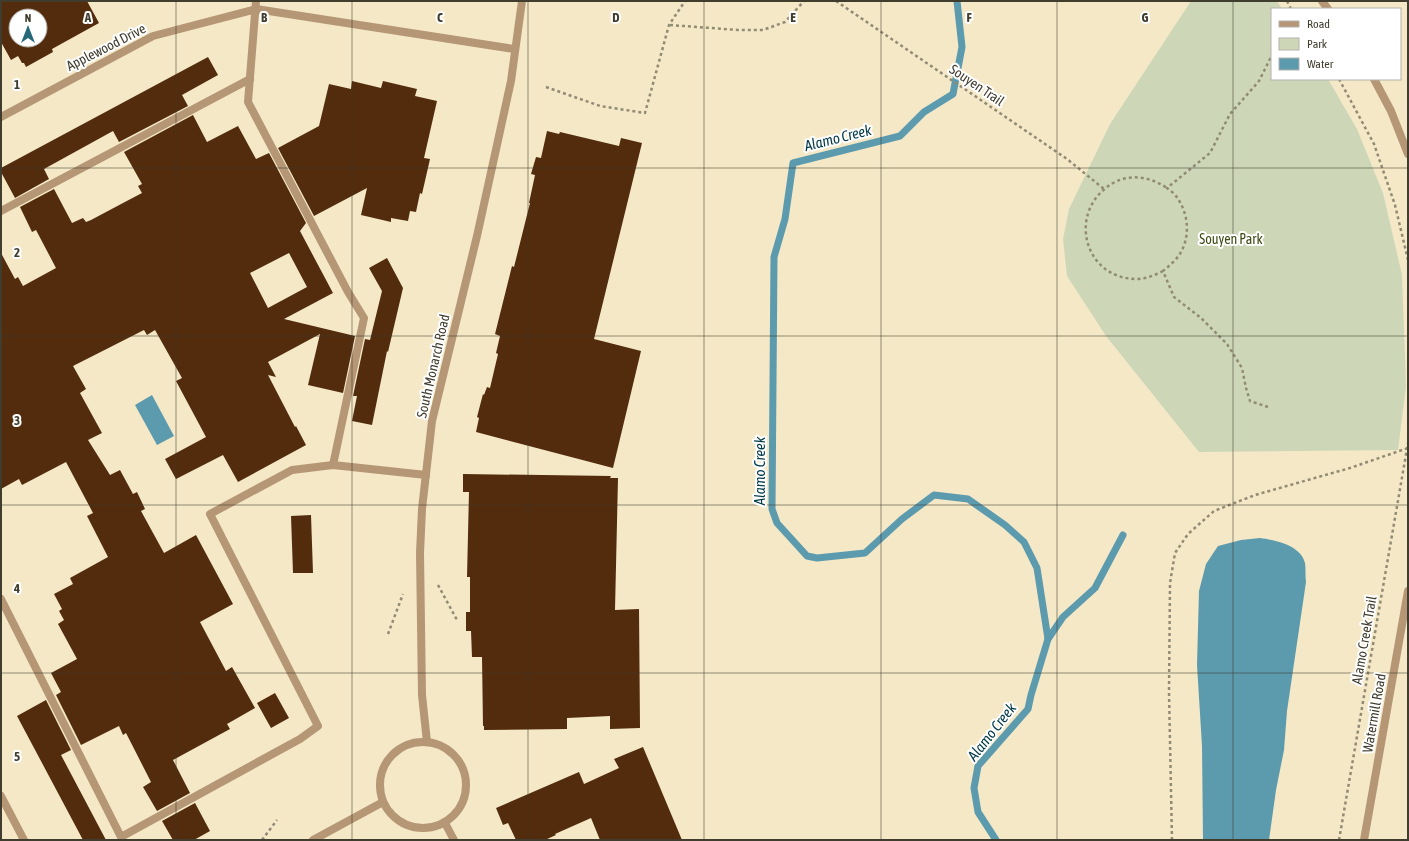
<svg xmlns="http://www.w3.org/2000/svg" width="1409" height="841" viewBox="0 0 1409 841" font-family="'Asap Condensed',sans-serif">
  <style>
    .green { fill: #cdd7b8 }
    .water { fill: #5c9aae }
    .lines { fill: none; stroke-linecap: round; stroke-linejoin: round }
    .stream { stroke: #5c9aae; stroke-width: 7 }
    .building { fill: #522c0d; fill-rule: evenodd }
    .path { stroke: #928b74; stroke-width: 2.5; stroke-dasharray: 3 3; stroke-linecap: butt }
    .minor { stroke: #b59675; stroke-width: 8 }
    .tertiary { stroke: #b59675; stroke-width: 8 }
    .grid { fill: none; stroke: #403c2e; stroke-width: 1; stroke-opacity: 0.55 }
    .labels { text-anchor: middle; stroke-width: 4; stroke-linejoin: round; paint-order: stroke }
    .street-label { font-size: 14px; fill: #403c2e; stroke: #fff }
    .park-label { font-size: 14px; fill: #3d4b13; stroke: #fff }
    .water-label { font-size: 15px; font-style: italic; fill: #003948; stroke: #fff }
    .grid-label { font-size: 13px; text-anchor: middle; font-weight: bold; fill: #403c2e; stroke: #fff; stroke-width: 4; stroke-linejoin: round; paint-order: stroke }
  </style>
  <rect width="100%" height="100%" fill="#f4e8c7"/>
  <path class="green" d="M1191,1h86l5,8h-10v70h56l29,50 26,64 19,82 4,111 -8,64 -199,2 -93,-116 -39,-60 -4,-37 6,-30 41,-85z"/>
  <g class="water">
    <path d="M152,395l22,41 -17,9 -22,-40z"/>
    <path d="M1260,538c15,2 41,7 45,25 1,6 0,13 1,19l-19,129 -3,39 -8,40 -7,50h-66l-1,-94 -5,-81 2,-74 7,-27 12,-18 23,-6z"/>
  </g>
  <g class="lines">
    <g class="stream">
      <path d="M957,1l5,46 -9,47 -29,18 -24,24 -107,27 -8,56 -11,38 -2,252 5,14 30,33 10,2 48,-5 37,-34 32,-24 34,4 37,26 19,17 13,26 11,71 -17,56 -3,14 -50,57 -4,22 4,24 18,28"/>
      <path d="M1048,639l15,-22 32,-29 28,-53"/>
    </g>
  </g>
  <g class="building">
    <path d="M1,1h86l12,22 -47,26 1,3 -27,15 -2,-4h-2l-4,-7 -7,4 -10,-18zM16,16h24v24h-24z"/>
    <path d="M208,57l10,18 -36,20 6,11 -69,36 -6,-11 -69,38 5,10 -34,19 -14,-26v-4z"/>
    <path d="M352,81l29,7 2,-7 34,8 -2,7 22,5 -13,57 6,1 -8,35 -2,-1 -4,19 -6,-1 -2,10 -17,-3v4l-30,-7 6,-27 -53,28 -36,-68 41,-22 10,-42 22,5z"/>
    <path d="M193,115l14,27 31,-16 18,33 13,-6 37,70 -6,8 33,62 -49,26 71,17 -12,57 -35,-8 12,-51 -52,28 8,15 -8,-2 27,52 1,-1 10,19 -68,37 -15,-27 -47,24 -11,-20 41,-22 -30,-56 6,-3 -27,-48 -8,5 -3,-5 -71,36 13,23 -6,4 22,40 -14,7 22,35 10,-5 13,24 4,-2 8,17 -4,2 23,42 32,-18 37,69 -33,18 26,49 6,-4 23,41 -28,16 3,5 -57,31 17,33 -33,18 -14,-24 8,-5 -25,-49 -3,2 -4,-9 -38,19 -25,-50 5,-3 -10,-19 26,-14 -19,-35 6,-4 -5,-9 3,-2 -8,-15 19,-10 -3,-6 38,-21 -21,-41 6,-3 -27,-51 -44,23 -3,-6 -18,10v-236l14,26 3,-2 5,9 33,-18 -20,-38 -4,2 -12,-25 34,-18 18,34 11,-5 3,4 5,-2 32,-17 19,-10 -4,-7 4,-2 -18,-32zM289,253l18,34 -39,21 -18,-35z"/>
    <path d="M547,131l12,3 1,-2 59,14 2,-8 21,5 -48,196 47,12 -28,117 -137,-36 3,-14 -2,-1 6,-23 1,1 3,-8 3,1 8,-34 -2,-1 4,-17 -5,-2 17,-68 2,1 16,-64h-1l6,-28 -4,-1 5,-17 5,1z"/>
    <path d="M387,258l16,30 -15,64 -1,-1 -15,74 -20,-4 5,-25h-4l12,-57 5,1 12,-49 -13,-23z"/>
    <path d="M463,474l148,2 -1,2h8l-3,132 24,-1 1,119 -30,1v-13l-43,2v11l-83,1v-4h-1l-1,-69h-10l-1,-26h-5v-19h4v-35h-3l2,-85h-6z"/>
    <path d="M311,515l2,58h-20l-2,-57z"/>
    <path d="M275,693l14,25 -18,10 -14,-25z"/>
    <path d="M46,700l25,50 -10,5 45,85h-23l-66,-124z"/>
    <path d="M643,747l39,93h-82l-9,-22 -36,16 1,1 -11,5h-29l-8,-17 -5,2 -7,-17 83,-36 5,12 35,-16 -5,-9z"/>
    <path d="M195,803l15,28 -16,9h-21l-11,-19z"/>
  </g>
  <g class="lines">
    <g class="path">
      <path d="M836,1l231,158 37,30"/>
      <path d="M1287,1l4,8"/>
      <path d="M670,25l68,5h25l22,-8 19,-21"/>
      <path d="M1339,79l35,65 21,61 13,55"/>
      <path d="M546,87l54,19 45,7 24,-88 16,-24"/>
      <path d="M1163,271c-8,4 -17,8 -26,8 -55,0 -71,-71 -22,-97 18,-9 37,-4 52,6"/>
      <path d="M1268,407l-18,-6 -4,-13 -4,-20 -15,-24 -26,-26 -27,-21 -11,-26c7,-6 15,-12 19,-21 8,-16 6,-36 -4,-51 -2,-4 -7,-8 -11,-11l43,-35 20,-39 29,-33 13,-26"/>
      <path d="M438,585l19,35"/>
      <path d="M388,634l15,-40"/>
      <path d="M262,840l15,-20"/>
      <path d="M1172,840l-3,-148 1,-109 5,-30 13,-19 26,-23 41,-16 95,-27 58,-20"/>
      <path d="M1339,840l69,-397"/>
    </g>
    <g class="minor">
      <path d="M256,1l-8,101 100,190 16,26 -31,147"/>
      <path d="M1322,1l6,8"/>
      <path d="M1374,79l17,32 17,43"/>
      <path d="M1,117l152,-81 103,-27 258,40"/>
      <path d="M1,211l249,-132"/>
      <path d="M1,599l120,238 179,-98 18,-13 -108,-212 82,-44 41,-5 93,10"/>
      <path d="M1,796l23,44"/>
      <path d="M445,823l9,17"/>
      <path d="M1364,840l44,-249"/>
    </g>
    <g class="tertiary">
      <circle cx="423" cy="785" r="43"/>
      <path d="M427,742l-5,-47 -2,-142 2,-44 10,-88 45,-185 34,-155 11,-80"/>
      <path d="M313,840l70,-38"/>
    </g>
  </g>
  <path class="grid" d="M176,1v839M352,1v839M528,1v839M704,1v839M881,1v839M1057,1v839M1233,1v839M1,168h1407M1,336h1407M1,505h1407M1,673h1407"/>
  <g class="labels">
    <g class="street-label">
      <text transform="translate(106 47) rotate(-27)" y="5">Applewood Drive</text>
      <text transform="translate(977 85) rotate(34)" y="5">Souyen Trail</text>
      <text transform="translate(433 366) rotate(-77)" y="5">South Monarch Road</text>
      <text transform="translate(1364 640) rotate(-80)" y="5">Alamo Creek Trail</text>
      <text transform="translate(1374 713) rotate(-80)" y="5">Watermill Road</text>
    </g>
    <g class="park-label">
      <text x="1231" y="244">Souyen Park</text>
    </g>
    <g class="water-label">
      <text transform="translate(838 138) rotate(-14)" y="5">Alamo Creek</text>
      <text transform="translate(760 471) rotate(-90)" y="5">Alamo Creek</text>
      <text transform="translate(992 732) rotate(-52)" y="5">Alamo Creek</text>
    </g>
  </g>
  <g class="grid-label">
    <text x="88" y="22">A</text>
    <text x="264" y="22">B</text>
    <text x="440" y="22">C</text>
    <text x="616" y="22">D</text>
    <text x="793" y="22">E</text>
    <text x="969" y="22">F</text>
    <text x="1145" y="22">G</text>
    <text x="17" y="89">1</text>
    <text x="17" y="257">2</text>
    <text x="17" y="425">3</text>
    <text x="17" y="593">4</text>
    <text x="17" y="761">5</text>
  </g>
  <rect width="1409" height="841" fill="none" stroke="#403c2e" stroke-width="4"/>
  <rect x="1271" y="8" width="130" height="72" fill="#ffffff" stroke="#b3b1ab"/>
  <rect x="1279" y="21" width="20" height="6" fill="#b59675" stroke="#b3b1ab"/>
  <text x="1307" y="28" font-size="12" fill="#403c2e">Road</text>
  <rect x="1279" y="38" width="20" height="12" fill="#cdd7b8" stroke="#b3b1ab"/>
  <text x="1307" y="48" font-size="12" fill="#403c2e">Park</text>
  <rect x="1279" y="58" width="20" height="12" fill="#5c9aae" stroke="#b3b1ab"/>
  <text x="1307" y="68" font-size="12" fill="#403c2e">Water</text>
  <g transform="translate(28 28)"><circle r="19" fill="#ffffff" stroke="#b3b1ab"/>
  <path d="M0-3L7 15L0 10L-7 15Z" fill="#24687a"/>
  <text y="-6" font-size="11" font-weight="bold" text-anchor="middle" fill="#403c2e">N</text>
  </g>
</svg>
